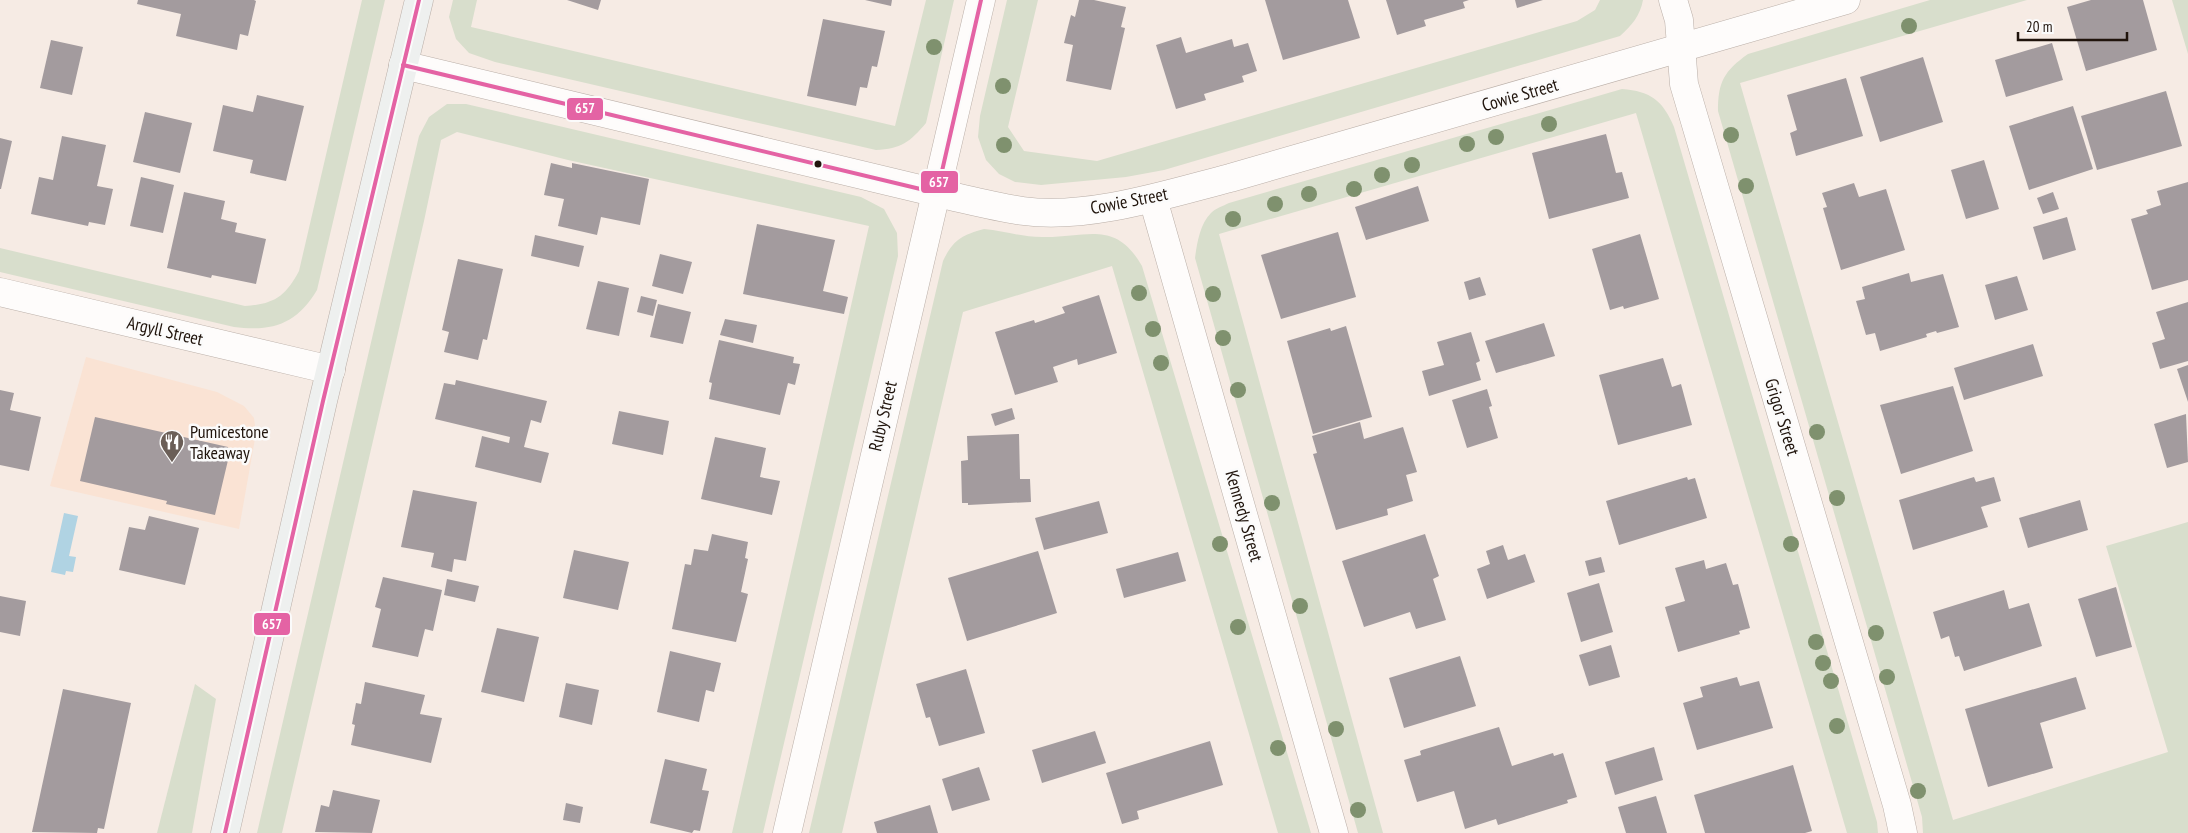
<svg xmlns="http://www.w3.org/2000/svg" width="2188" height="833" viewBox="0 0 2188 833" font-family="'PT Sans Narrow',sans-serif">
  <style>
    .built { fill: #fae3d4 }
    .green { fill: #d8decc }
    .water { fill: #b0d3e3 }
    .building { fill: #a39b9e }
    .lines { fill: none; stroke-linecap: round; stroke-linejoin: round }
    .street-casing { stroke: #baafa8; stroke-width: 29 }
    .secondary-casing { stroke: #baafa8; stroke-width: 29 }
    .street { stroke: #fefcfb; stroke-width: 28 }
    .secondary { stroke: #eef0ef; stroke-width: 28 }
    .bus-1-casing { stroke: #fbfbfb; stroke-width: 8 }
    .bus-1 { stroke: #e463a4; stroke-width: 4 }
    .tree { fill: #7f916e }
    .bus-dot { fill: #20140c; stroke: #fbfbfb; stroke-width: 2 }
    .labels { text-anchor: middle; stroke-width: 5; stroke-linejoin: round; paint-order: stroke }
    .street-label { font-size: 18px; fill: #20140c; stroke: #fbfbfb }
    .poi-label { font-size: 18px; fill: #20140c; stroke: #fbfbfb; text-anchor: start }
    .line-badge { stroke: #fbfbfb; stroke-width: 2 }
    .badge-label { font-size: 14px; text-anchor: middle; font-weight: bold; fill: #fff }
  </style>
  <rect width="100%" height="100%" fill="#f6ebe4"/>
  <path class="built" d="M86,357l131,35 27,14 10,12 2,15 -17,96 -189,-43z"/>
  <g class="green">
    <path d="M362,0h23l-68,290c-20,34 -45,42 -83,37l-234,-55v-24l245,58c29,-2 40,-9 54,-35z"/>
    <path d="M453,0h24l-6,27 424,99 31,-126h28l-28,123c-16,19 -25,26 -50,27l-381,-88 -26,-9 -13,-14 -7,-22z"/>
    <path d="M1007,0h31l-30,127 16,24 73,10 480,-140 18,-11 5,-10h43c-3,16 -11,25 -23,36l-456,134 -38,7 -85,8 -26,-3 -16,-8 -13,-14 -8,-23 2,-21z"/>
    <path d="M1930,0h97l-287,83 213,737 215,-68 -62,-206 82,-24v311h-265l-1,-16 -204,-706c0,-29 6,-40 30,-57z"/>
    <path d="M2172,0h16v54z"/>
    <path d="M1622,89c29,2 41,12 52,38l203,695 1,11h-31l-211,-720 -417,121 164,599h-25l-163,-575c2,-15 5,-34 16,-45 5,-5 12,-7 18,-10z"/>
    <path d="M447,104h19l395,93 23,12 13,24 1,23 -135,577h-31l137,-607 -301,-66 -111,-28 -16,8 -17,81 -142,612h-25l162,-697 10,-19z"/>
    <path d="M984,229c20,2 38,8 58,8 45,1 73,-18 100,29l169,567h-33l-166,-567 -149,46 -121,521h-33l134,-572c10,-21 19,-26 41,-32z"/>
    <path d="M195,684l21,15 -24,134h-35z"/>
  </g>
  <path class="water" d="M64,513l14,3 -9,40 7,1 -3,15 -7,-1 -1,4 -14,-3z"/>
  <g class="building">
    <path d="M138,0h116l2,1 -8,35 -8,-2 -3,16 -61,-14 5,-22 -44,-10z"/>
    <path d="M567,0h34l-3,10z"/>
    <path d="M865,0h27l-1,6z"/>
    <path d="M1079,0h15l32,7 -5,20 4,1 -14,62 -45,-9 7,-36 -9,-2 7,-28 4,2z"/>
    <path d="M1265,0h83l12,38 -77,22z"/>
    <path d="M1386,0h83l-6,2 2,6 -41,12 2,6 -29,9z"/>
    <path d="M1515,0h28l-26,8z"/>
    <path d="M2091,0h52l14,50 -71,21 -19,-64z"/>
    <path d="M823,19l62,12 -8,36 -5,-1 -5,22 -7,-1 -4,19 -49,-10z"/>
    <path d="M1181,37l5,16 46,-14 2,8 14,-4 9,28 -15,5 2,6 -40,12 2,6 -30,9 -20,-64z"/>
    <path d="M51,40l32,7 -11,48 -32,-7z"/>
    <path d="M2052,43l11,37 -57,17 -11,-37z"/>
    <path d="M1923,57l20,65 -63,20 -20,-65z"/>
    <path d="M1846,78l17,58 -67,20 -6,-23 7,-3 -10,-35z"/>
    <path d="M2166,91l16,55 -85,24 -16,-54z"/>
    <path d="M257,95l47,11 -18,75 -36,-8 3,-13 -40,-9 10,-46 30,7z"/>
    <path d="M2073,106l20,63 -64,21 -20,-64z"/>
    <path d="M145,112l47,11 -12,50 -47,-11z"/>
    <path d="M1606,134l10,39 6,-1 7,26 -80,21 -17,-66z"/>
    <path d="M62,136l44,9 -9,41 16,3 -8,36 -16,-3 -1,4 -57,-12 8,-37 14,3z"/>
    <path d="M0,138l12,3 -11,48h-1z"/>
    <path d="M1984,160l15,49 -33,10 -15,-49z"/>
    <path d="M551,163l21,5v-5l77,16 -9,46 -39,-8 -4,18 -39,-9 6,-27 -20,-4z"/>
    <path d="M141,177l33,8 -11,48 -33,-7z"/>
    <path d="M2188,182v98l-36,10 -21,-71 17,-5 -2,-4 15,-5 -4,-14z"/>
    <path d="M1854,183l5,14 27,-8 19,61 -64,20 -18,-62 4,-1 -5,-14z"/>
    <path d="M1418,186l11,35 -63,19 -11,-33z"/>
    <path d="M184,192l41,9 -4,18 16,4 -2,9 31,7 -10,45 -44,-9 -1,3 -44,-10z"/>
    <path d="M2053,192l6,17 -16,5 -6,-16z"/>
    <path d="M2067,217l9,33 -33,10 -10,-33z"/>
    <path d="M757,224l78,16 -12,51 25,6 -4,17 -101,-20z"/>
    <path d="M1338,232l18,65 -75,22 -20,-64z"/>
    <path d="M1640,234l19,65 -35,10 -1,-3 -13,4 -18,-61z"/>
    <path d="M535,235l49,11 -5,21 -48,-11z"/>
    <path d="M660,254l32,8 -9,32 -31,-8z"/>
    <path d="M458,259l45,10 -16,71 -4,-1 -5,21 -34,-8 5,-20 -7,-2z"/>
    <path d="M1909,273l2,9 32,-8 16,53 -22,6 -1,-2 -10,3 1,3 -47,14 -5,-18 -9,2 -10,-34 9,-2 -3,-12z"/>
    <path d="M2017,276l11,34 -33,10 -10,-35z"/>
    <path d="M1480,277l6,18 -17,5 -5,-18z"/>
    <path d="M598,281l31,7 -10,48 -33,-7z"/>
    <path d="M1099,295l18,58 -39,12 -1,-6 -24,8 5,15 -43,13 -20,-63 39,-12 1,3 30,-10 -3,-6z"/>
    <path d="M641,296l16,4 -4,16 -16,-4z"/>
    <path d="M2188,302v59l-28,8 -8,-26 13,-4 -9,-27z"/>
    <path d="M658,304l33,8 -8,32 -33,-7z"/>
    <path d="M725,319l32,6 -4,18 -33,-8z"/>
    <path d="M1544,323l11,33 -59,17 -11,-32z"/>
    <path d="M1346,326l26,91 -59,17 -26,-93 43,-13 1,3z"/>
    <path d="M1471,332l9,29 -4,2 5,17 -52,16 -7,-25 22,-6 -7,-23z"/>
    <path d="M719,340l75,17 -1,6 7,1 -5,21 -7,-2 -8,32 -71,-16 3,-16 -3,-1z"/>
    <path d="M2033,344l10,32 -79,24 -10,-32z"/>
    <path d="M1663,358l9,29 9,-3 11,41 -74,20 -19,-70z"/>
    <path d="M2188,365v37l-11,-33z"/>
    <path d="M456,380l91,21 -6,22 -10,-3 -7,27 25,6 -8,30 -66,-16 7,-31 27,7 1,-6 -75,-18 9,-36 11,2z"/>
    <path d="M1953,386l20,65 -72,23 -21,-69z"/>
    <path d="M1487,389l5,17 -3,1 9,31 -31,10 -15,-48z"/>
    <path d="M0,390l14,3 -4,17 31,7 -12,54 -29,-6z"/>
    <path d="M1012,408l3,11 -20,7 -4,-12z"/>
    <path d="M619,411l50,10 -6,34 -51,-11z"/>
    <path d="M2186,414l2,48 -21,6 -13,-44z"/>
    <path d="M95,417l133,30 -2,8 3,1 -14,59 -49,-11 1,-3 -87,-20z"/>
    <path d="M1360,422l4,17 39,-12 14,45 -11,3 7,26 -26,8 1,6 -52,15 -23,-76 4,-1 -5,-17z"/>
    <path d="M1019,434l1,45h10l1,23 -63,3v-2h-6l-1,-42 7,-1 -1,-24z"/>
    <path d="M715,437l51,11 -6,29 20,4 -8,34 -71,-16z"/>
    <path d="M1687,477l1,3 7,-2 12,40 -88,27 -13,-44z"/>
    <path d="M1974,477l2,5 18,-5 7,24 -20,6 7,20 -75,23 -14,-50z"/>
    <path d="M413,490l64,12 -11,59 -12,-2 -2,13 -21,-5 3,-14 -33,-6z"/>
    <path d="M2080,500l8,30 -60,18 -9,-30z"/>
    <path d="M1099,501l9,32 -64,17 -9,-32z"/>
    <path d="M149,516l50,12 -14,57 -66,-15 10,-43 16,3z"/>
    <path d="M712,534l36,8 -3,16 3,1 -7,33 7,2 -12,48 -64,-13 13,-65 6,1 3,-16 14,2z"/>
    <path d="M1425,534l14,42 -6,3 13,41 -30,9 -6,-17 -46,15 -22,-66z"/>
    <path d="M1503,545l5,15 17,-6 10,28 -48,17 -10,-30 13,-5 -4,-13z"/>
    <path d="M574,550l55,12 -11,48 -55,-12z"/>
    <path d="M1038,551l19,62 -90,28 -19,-63z"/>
    <path d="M1178,552l8,29 -62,17 -8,-29z"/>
    <path d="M1601,557l4,15 -16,4 -4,-15z"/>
    <path d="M1704,560l2,9 20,-6 7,22 5,-1 12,44 -11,3 1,3 -62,18 -13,-45 20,-6 -10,-33z"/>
    <path d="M383,577l59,13 -9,41 -8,-2 -7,28 -46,-10 9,-38 -6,-2z"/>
    <path d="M447,579l32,7 -4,16 -31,-7z"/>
    <path d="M1599,583l14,49 -32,10 -14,-49z"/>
    <path d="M2116,587l16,60 -36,10 -18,-58z"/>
    <path d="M2004,590l5,19 20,-6 13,43 -78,25 -5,-15 -4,1 -6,-21 -8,3 -8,-27z"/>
    <path d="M0,596l26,5 -6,35 -20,-4z"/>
    <path d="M497,628l42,9 -15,65 -43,-10z"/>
    <path d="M1611,645l9,32 -31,9 -10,-31z"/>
    <path d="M670,651l51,12 -7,29 -8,-2 -7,32 -42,-10z"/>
    <path d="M1460,656l16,50 -72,22 -15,-50z"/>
    <path d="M966,669l19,64 -46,13 -9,-29 -4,1 -10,-34z"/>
    <path d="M1737,677l3,9 19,-5 14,47 -76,22 -14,-47 20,-6 -3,-10z"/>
    <path d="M2076,677l10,32 -46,14 13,45 -65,19 -23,-78z"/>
    <path d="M365,682l60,13 -5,19 22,4 -11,45 -80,-18 4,-20 -3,-1 4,-21 5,1z"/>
    <path d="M566,683l33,7 -7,35 -33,-8z"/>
    <path d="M63,689l68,14 -27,126 -6,-1 -1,5 -65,-1z"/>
    <path d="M1499,727l13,39 41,-13 1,3 9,-3 14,44 -10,3 1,3 -70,22 -2,-6 -31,10 -11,-38 -37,11 -13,-42 17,-5 -1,-4 2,-1z"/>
    <path d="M1095,731l11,32 -64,20 -10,-33z"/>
    <path d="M1210,741l13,44 -86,26 2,8 -17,5 -16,-51z"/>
    <path d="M1654,747l9,33 -48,15 -10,-33z"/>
    <path d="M665,759l42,10 -5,21 7,1 -9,40 -6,-1 -2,3 -42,-10z"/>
    <path d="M1793,765l19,66 -7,2h-100l-11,-38z"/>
    <path d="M979,767l11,33 -38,11 -10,-32z"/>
    <path d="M333,790l47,10 -8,33 -57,-1 6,-27 8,2z"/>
    <path d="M1656,796l11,37h-41l-8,-26z"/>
    <path d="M566,803l17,4 -3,16 -17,-3z"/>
    <path d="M930,805l8,28h-61l-3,-11z"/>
  </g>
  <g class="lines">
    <g class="street-casing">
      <g id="street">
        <path d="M1673,0l6,20 5,64 213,721 6,28"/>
        <path d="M403,65l534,128c28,6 57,14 86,18 65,9 145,-17 207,-33l616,-178"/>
        <path d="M1153,199l181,634"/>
        <path d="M0,292l331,78"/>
        <path d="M787,833l194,-833"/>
      </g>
    </g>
    <g class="secondary-casing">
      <path id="secondary" d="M225,833l98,-432 96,-401"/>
    </g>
    <use href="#street" class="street"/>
    <use href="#secondary" class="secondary"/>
    <g class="bus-1-casing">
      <g id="bus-1">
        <path d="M403,65l534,128 44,-193"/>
        <path d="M225,833l98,-432 96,-401"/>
      </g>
    </g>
    <use href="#bus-1" class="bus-1"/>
  </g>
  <g class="tree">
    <circle cx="1909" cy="26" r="8"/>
    <circle cx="934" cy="47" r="8"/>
    <circle cx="1003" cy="86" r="8"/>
    <circle cx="1549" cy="124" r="8"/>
    <circle cx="1731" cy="135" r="8"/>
    <circle cx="1496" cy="137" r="8"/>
    <circle cx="1467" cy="144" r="8"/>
    <circle cx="1004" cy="145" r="8"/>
    <circle cx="1412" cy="165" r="8"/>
    <circle cx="1382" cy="175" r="8"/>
    <circle cx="1746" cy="186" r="8"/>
    <circle cx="1354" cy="189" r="8"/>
    <circle cx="1309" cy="194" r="8"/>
    <circle cx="1275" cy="204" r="8"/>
    <circle cx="1233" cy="219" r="8"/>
    <circle cx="1139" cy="293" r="8"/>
    <circle cx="1213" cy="294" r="8"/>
    <circle cx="1153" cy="329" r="8"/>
    <circle cx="1223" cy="338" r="8"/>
    <circle cx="1161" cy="363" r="8"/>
    <circle cx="1238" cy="390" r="8"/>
    <circle cx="1817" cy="432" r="8"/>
    <circle cx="1837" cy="498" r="8"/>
    <circle cx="1272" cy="503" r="8"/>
    <circle cx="1220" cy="544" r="8"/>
    <circle cx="1791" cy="544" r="8"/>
    <circle cx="1300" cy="606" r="8"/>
    <circle cx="1238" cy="627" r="8"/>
    <circle cx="1876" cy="633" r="8"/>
    <circle cx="1816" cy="642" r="8"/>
    <circle cx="1823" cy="663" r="8"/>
    <circle cx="1887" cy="677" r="8"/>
    <circle cx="1831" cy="681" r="8"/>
    <circle cx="1837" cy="726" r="8"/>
    <circle cx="1336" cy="729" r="8"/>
    <circle cx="1278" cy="748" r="8"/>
    <circle cx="1918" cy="791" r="8"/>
    <circle cx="1358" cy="810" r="8"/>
  </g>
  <defs>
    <g id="restaurant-pin" transform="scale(1.25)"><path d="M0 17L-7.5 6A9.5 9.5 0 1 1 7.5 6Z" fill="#6b5f58" stroke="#fbfbfb"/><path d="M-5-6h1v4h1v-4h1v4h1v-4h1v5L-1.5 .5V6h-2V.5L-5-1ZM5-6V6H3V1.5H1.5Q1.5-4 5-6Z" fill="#fff"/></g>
  </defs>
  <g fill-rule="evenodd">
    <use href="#restaurant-pin" x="172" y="442"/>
  </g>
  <circle class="bus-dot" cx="818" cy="164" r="4.5"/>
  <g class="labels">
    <g class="street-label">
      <text transform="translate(1520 95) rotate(-16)" y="6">Cowie Street</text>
      <text transform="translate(1129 201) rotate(-11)" y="6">Cowie Street</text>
      <text transform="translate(165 331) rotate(13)" y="6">Argyll Street</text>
      <text transform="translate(883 416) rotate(-77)" y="6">Ruby Street</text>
      <text transform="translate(1782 417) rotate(73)" y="6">Grigor Street</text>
      <text transform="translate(1244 516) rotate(74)" y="6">Kennedy Street</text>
    </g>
    <g class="poi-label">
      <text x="190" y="438">Pumicestone<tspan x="190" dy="21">Takeaway</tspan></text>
    </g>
  </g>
  <g class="line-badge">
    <rect x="566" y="97" width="38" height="24" rx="5" fill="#e463a4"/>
    <rect x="920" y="170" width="39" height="24" rx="5" fill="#e463a4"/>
    <rect x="253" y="612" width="38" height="24" rx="5" fill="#e463a4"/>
  </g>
  <g class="badge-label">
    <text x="585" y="113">657</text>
    <text x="939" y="187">657</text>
    <text x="272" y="629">657</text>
  </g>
  <path d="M2018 32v8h109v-8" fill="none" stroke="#20140c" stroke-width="2.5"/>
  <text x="2026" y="32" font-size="15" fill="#20140c" stroke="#fbfbfb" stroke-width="4" paint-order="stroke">20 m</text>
</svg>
